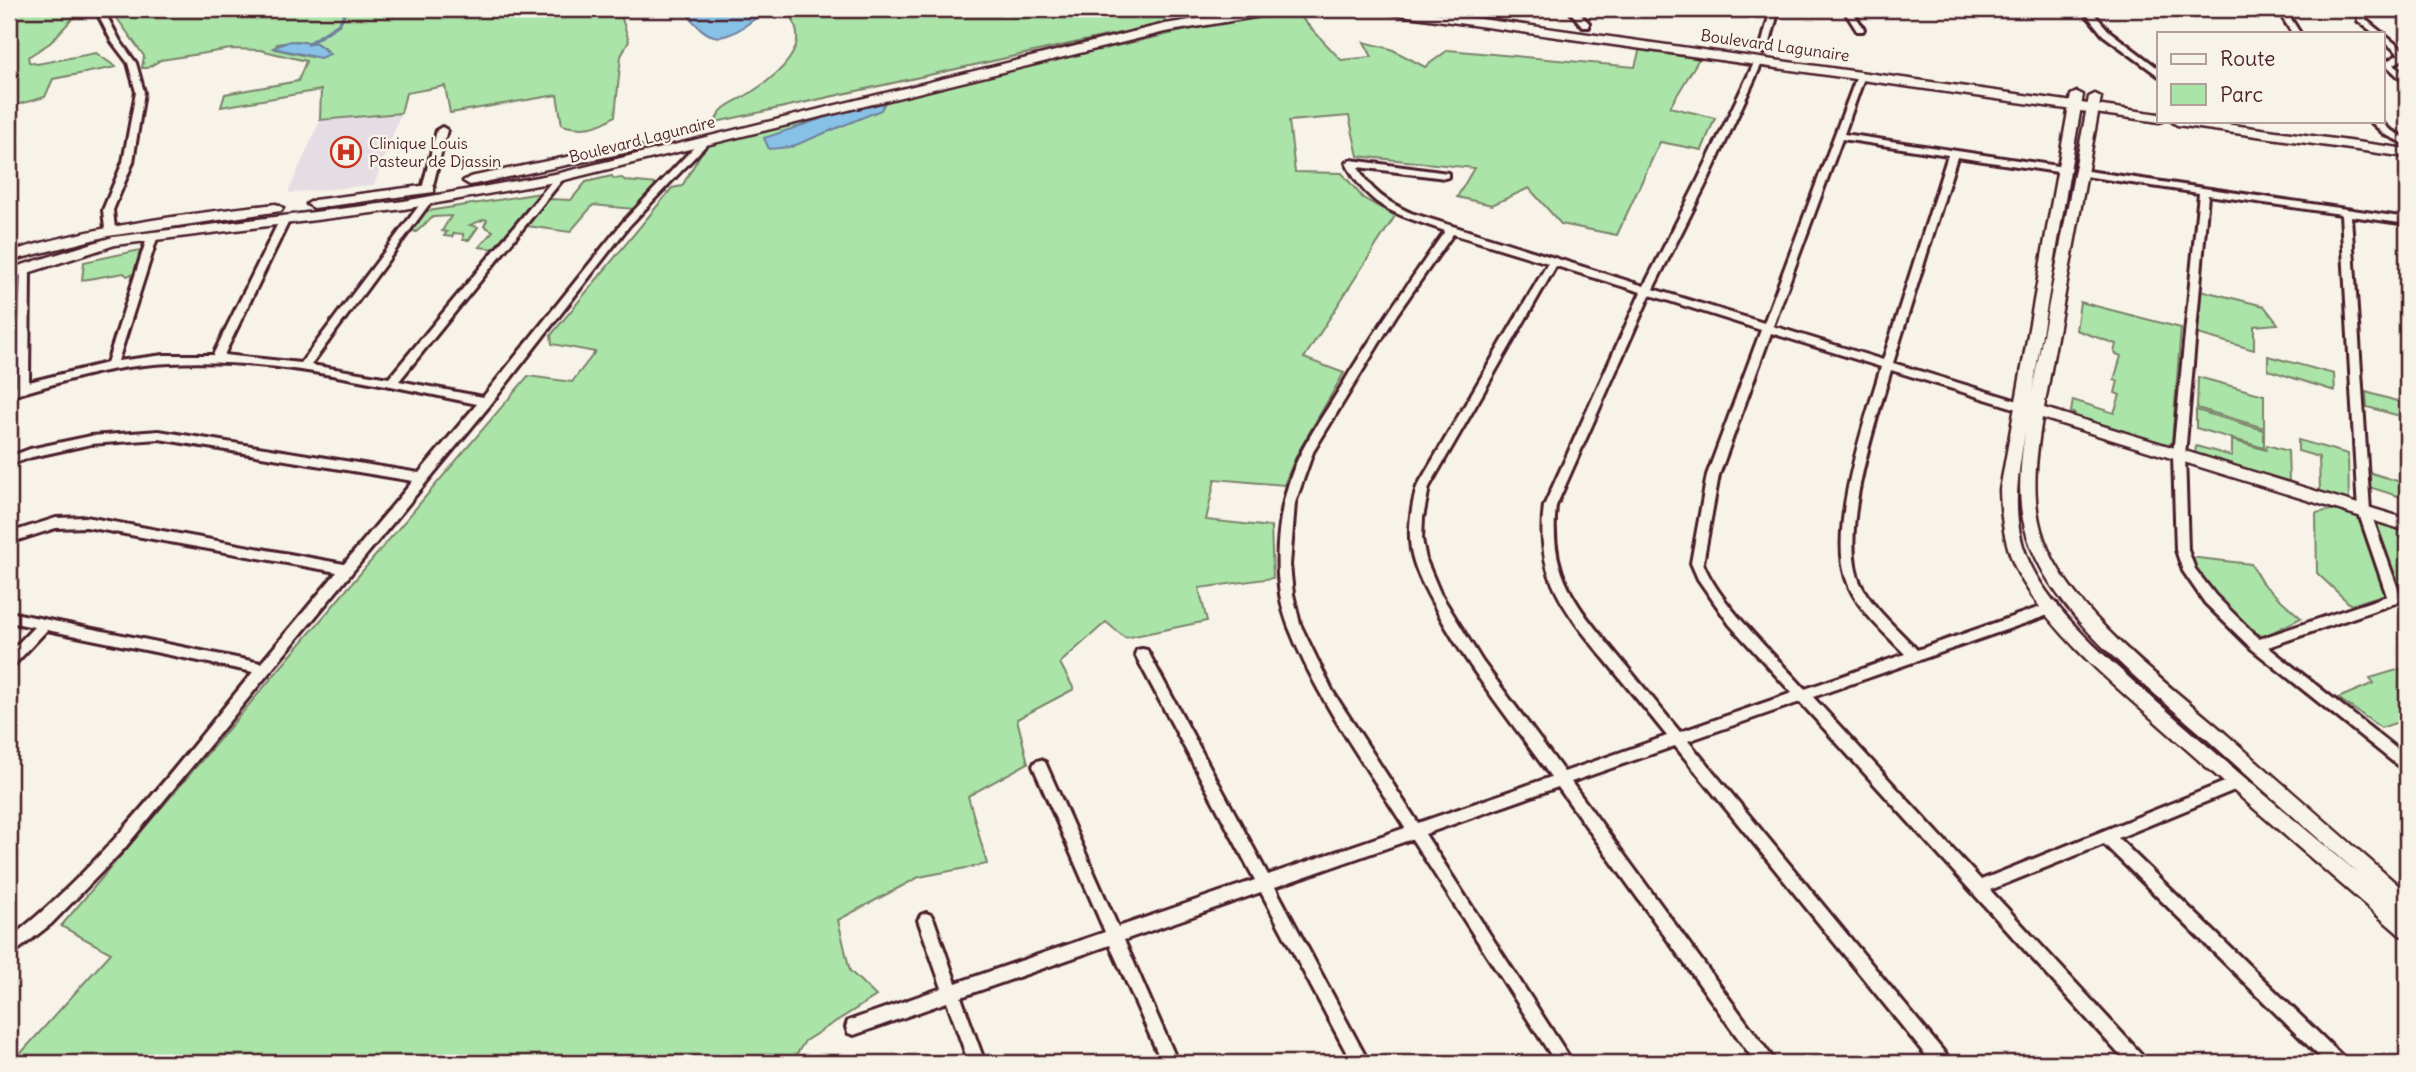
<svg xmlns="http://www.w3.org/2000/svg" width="2416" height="1072" viewBox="0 0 2416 1072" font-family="Delius,sans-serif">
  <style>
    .built { fill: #e5dde4 }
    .green { fill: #abe4a8; stroke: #7a826a; stroke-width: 2; fill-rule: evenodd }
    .water { fill: #88c1e7; stroke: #6f809c; stroke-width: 2 }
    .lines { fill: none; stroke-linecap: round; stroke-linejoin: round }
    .stream { stroke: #6f809c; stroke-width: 3.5 }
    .minor-casing { stroke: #4a1f2b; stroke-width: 6 }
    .tertiary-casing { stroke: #4a1f2b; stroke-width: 5 }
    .secondary-casing { stroke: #4a1f2b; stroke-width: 5 }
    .minor { fill: #f7f3e8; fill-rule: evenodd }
    .tertiary { fill: #f7f3e8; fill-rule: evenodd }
    .secondary { fill: #f7f3e8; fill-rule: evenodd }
    .labels { text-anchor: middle; stroke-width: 5; stroke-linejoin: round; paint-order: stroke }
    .far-street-label { font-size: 16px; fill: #4a1f2b; stroke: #f7f3e8 }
    .far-poi-label { font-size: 16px; fill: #4a1f2b; stroke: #f7f3e8; text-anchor: start }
  </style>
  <rect width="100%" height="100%" fill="#f7f3e8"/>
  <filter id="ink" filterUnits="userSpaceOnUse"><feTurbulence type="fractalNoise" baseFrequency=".0143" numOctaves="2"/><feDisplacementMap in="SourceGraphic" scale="14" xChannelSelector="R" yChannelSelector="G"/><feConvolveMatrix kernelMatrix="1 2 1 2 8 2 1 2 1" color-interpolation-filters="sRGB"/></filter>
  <g filter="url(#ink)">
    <path class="built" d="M401,113l-27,72 -86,8 32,-73z"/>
    <g class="green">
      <path d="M9,9h53l1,3 12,4 -25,27 -22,14 1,5 8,2 59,-11 20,14 -63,12 -8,18 -36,10z"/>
      <path d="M117,9h502l10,32 -8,15 -6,60c-17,12 -33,15 -53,9l-5,-30 -107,18 -5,-27 -39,7 -5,20 -81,7 1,-30 -100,17 4,-13 73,-13 8,-20 -46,-11 -29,-1 -70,11 -14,8h-5l2,-12 -30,-42zM297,41l19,2 11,7 -16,7 -36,-8 2,-5z"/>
      <path d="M789,9h376v14l-449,99c2,-15 19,-20 31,-27 17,-10 44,-30 49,-50 4,-12 -3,-25 -7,-36z"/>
      <path d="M1295,11l46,49 31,-3 -8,-15 27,7 34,18 23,-17 187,17 5,-19 60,9 -30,50 45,11 -13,32 -42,-8 -43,93 -56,-11 -32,-36 -37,17 -35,-8 17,-29 -116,-12 -9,-40 -60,5 6,51 47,1 21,25 32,18 -91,142 40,15 -47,81 -13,31 -69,-6 -9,41 65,7 2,51 -74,10 8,33 -82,17 -19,-16 -46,41 14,26 -57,30 11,44 -60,33 19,68 -68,13 -81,43 12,51 26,25 -71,45 -14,22h-779l99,-110 -50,-27 467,-550 44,6 23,-30 -43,-8 -1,-9 121,-147 10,-2 29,-50 517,-115z"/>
      <path d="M612,176l2,3 8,-1 4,3 32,3 -24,25 -41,-4 -23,27 -43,-6 22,-27 22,1 15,-18z"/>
      <path d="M541,193l-47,56 -15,-2 14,-16 -9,-5 3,-6 -2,-1 -15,6 8,2 -9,13h-6v-6l-9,-1 -2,4 -8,-1 3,-4 -5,-1 9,-15 -18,1 -17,15 -5,-2 11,-18z"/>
      <path d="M140,250l-6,24 -7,2 -3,-3 -42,7 2,-18z"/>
      <path d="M2200,290l64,16 14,18 -24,2v24l-56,-16z"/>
      <path d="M2080,302l101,26 -9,114 -6,4 -93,-29 2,-3 -4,-2 2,-12 41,13 6,-18 -5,-2 3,-12 -4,-1 7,-24 -7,-3 2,-9 -40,-14z"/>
      <path d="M2268,356l66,18 1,17 -67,-21z"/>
      <path d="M2198,377l66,18v33l-67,-20z"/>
      <path d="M2366,392l41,12v14l-40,-11z"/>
      <path d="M2196,410l68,20v18l-68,-20z"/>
      <path d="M2232,440l34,10 1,-5 21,6 1,31 -94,-27 1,-9 36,10z"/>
      <path d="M2298,440l50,14 1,47 -29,-9 -1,-35 -21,-6z"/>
      <path d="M2365,471l42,13v15l-41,-13z"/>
      <path d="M2340,508l67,21v58l-56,18 -34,-32 -1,-60z"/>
      <path d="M2189,557l62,7 11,19 39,35 -38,19 -10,-5 -57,-57z"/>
      <path d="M2407,667v52l-26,9 -43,-30 36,-15 -4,-5z"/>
    </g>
    <g class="water">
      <path d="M683,9h78l-1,6c-37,28 -48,32 -77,-6z"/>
      <path d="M290,41l26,2 14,11 -10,4 -47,-10z"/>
      <path d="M885,102l-4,8 -90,37 -22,2 -5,-11 92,-31z"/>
    </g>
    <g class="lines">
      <path class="stream" d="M308,44l31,-20 8,-15"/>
      <g class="minor-casing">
        <g id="minor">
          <path d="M95,9h8l17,32 16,22 8,29 -11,70 -20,48 2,19 -5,3 -5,-3 -2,-19 20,-48 13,-70 -8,-29 -16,-21z"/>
          <path d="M1568,9h8l13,14v4h-6z"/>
          <path d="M1771,9h8l-11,41 -4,3 -4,-3z"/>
          <path d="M1843,9h8l13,20 -1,2h-6z"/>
          <path d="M2082,9h8l19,22 50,38v7l-56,-41z"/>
          <path d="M2277,9h8l15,24h-8z"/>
          <path d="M2369,9h15l-1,2 -18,4 1,5 41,33v4l-13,7 13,12v7l-3,-1 -20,-19 15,-9 -16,-14v-7h-9l-16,-12 -1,-10z"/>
          <path d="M1756,59l7,2 -57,123 -53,105 111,34 94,-250 7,2 -21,59 220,33 5,3 -5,3 -107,-16 -64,206 135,41 2,3 -6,4 -133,-41c-15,52 -54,165 -30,215 13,25 37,44 56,65l135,-47 5,1 1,4 -1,4 -244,85 168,183 251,-101 5,-2 5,2 2,4 -2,4 -124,51 225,219 2,6h-19l-222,-219 -114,46 154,167 2,6h-19l-327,-361 -112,39 260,316 2,6h-18l-257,-317 -104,36 201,275 2,6h-18l-198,-276 -133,47 148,229h-17l-144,-224 -137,48 94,176h-17l-91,-171 -137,48 54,123h-16l-52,-118 -149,52 24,66h-16l-22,-61 -93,33 -6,-2 -2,-6 2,-6 94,-33 -24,-68 3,-5 5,-2 5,2 3,5 22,63 149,-51 -72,-166 2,-4 5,-2 5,2 73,165 137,-47 -118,-222 -2,-4 2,-4 5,-1 5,1 121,225 137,-47c-42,-66 -89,-130 -117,-203 -19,-50 -11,-129 15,-176 14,-26 32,-51 47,-77 30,-48 62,-94 95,-141 -46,-17 -75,-20 -99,-68l5,-3 97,13v4l-3,1 -87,-11c12,24 29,35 53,46l233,73 52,-102zM1842,139l106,16 -65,205 -110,-34zM1453,234l95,29 -131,224c-6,21 -9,42 -6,63 4,21 15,41 25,59 32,60 76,113 115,168l-133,46 -85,-131 -33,-68 -7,-30 -3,-29 5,-62 18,-51 84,-138zM1556,266l85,26 -97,214c-9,70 20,104 62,155 20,25 41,50 61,75l-103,36 -82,-111 -42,-68 -14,-33 -4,-21 1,-21 6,-31zM1650,295l111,35 -54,145 -16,88 7,16 32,46 62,68 -112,39c-21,-25 -41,-51 -62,-76 -41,-50 -70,-81 -62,-150zM1771,333l110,34c-16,54 -52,158 -35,211 10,31 37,53 59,76l-100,35c-30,-34 -86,-85 -102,-126l16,-88z"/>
          <path d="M2370,121h10l10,9 17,9v6l-23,-11z"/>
          <path d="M442,127l5,3 -15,59 -2,2h-6l-2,-2 15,-59z"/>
          <path d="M703,140l5,3 -2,2 -77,81 -139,179 -367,445 -72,74 -37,29 -5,2v-16c95,-74 168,-175 244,-267l-206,-42 -33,35 -5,1v-13l25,-26 -25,-5v-10l252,51 76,-91 -251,-45 -30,1 -47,15v-10l47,-15 30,-1 258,47 69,-83 -254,-42 -68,5 -59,13 -23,8v-8l21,-8 61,-13 68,-5 260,42 58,-69c-109,-22 -221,-51 -333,-39 -48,5 -90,19 -135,32v-8l8,-3 4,-120 4,-1 5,3 -1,114 78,-19 41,-128 5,-3 5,3 -40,126 46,-6h49l67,-136 2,-2h6l2,2 -66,136 77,8 123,-164h6v4l-119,162 78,13 168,-203h6v4l-164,202 84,16 140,-175 77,-81z"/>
          <path d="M2081,170l326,48v6l-56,-8 19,295 29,81 8,-3v10l-139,48 139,110v14l-5,-2 -150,-120 -47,-46 -22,-32 -7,-21 -3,-95 26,-262 -121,-18v-4zM2208,195l133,19 17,297 29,85 -128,43 -44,-44 -20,-26 -7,-19 -3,-95z"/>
        </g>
      </g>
      <g class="tertiary-casing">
        <path id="tertiary" d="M2077,92l6,3 -51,297 57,-295 6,-3 6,3 -57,311 363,111v12l-365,-113c-6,39 -12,83 2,121 26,72 118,140 175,189 63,55 126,110 188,165v21l-3,-1 3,3v21l-7,-2c-78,-68 -157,-135 -233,-203 -51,-46 -108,-91 -144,-150 -17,-28 -22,-59 -23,-92l71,-395zM2025,432c-5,35 -9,72 3,106 26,78 111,141 171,194 53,48 106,95 160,142 -65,-54 -130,-109 -194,-165 -44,-39 -116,-97 -138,-152 -17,-42 -9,-82 -2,-125z"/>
      </g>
      <g class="secondary-casing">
        <g id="secondary">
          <path d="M1259,9h26l-6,4 -114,19 -605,149 -156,28 -289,36 -106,34v-10l104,-32 291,-36 156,-28 605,-149z"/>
          <path d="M1381,9h29l749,105v7h4l-4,1 -772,-109z"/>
          <path d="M2171,121h32l204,28v8l-230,-32z"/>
          <path d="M634,143l7,4 -2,3 -169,35 -7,-4 7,-4z"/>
          <path d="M429,185l5,1v6l-120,16 -7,-4 7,-4z"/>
          <path d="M276,204l7,4 -2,3 -173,25 -99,25v-9c87,-26 176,-38 267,-48z"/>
        </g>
      </g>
      <use href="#minor" class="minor"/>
      <use href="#tertiary" class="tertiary"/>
      <use href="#secondary" class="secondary"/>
    </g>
  </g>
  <defs>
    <g id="hospital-ring" transform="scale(1.575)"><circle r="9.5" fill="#f7f3e8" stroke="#c8321e" stroke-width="1.5"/><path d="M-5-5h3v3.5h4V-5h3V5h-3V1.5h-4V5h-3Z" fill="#c8321e"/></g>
  </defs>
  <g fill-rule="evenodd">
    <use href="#hospital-ring" x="346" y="152"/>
  </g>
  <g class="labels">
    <g class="far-street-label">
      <text transform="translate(1775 45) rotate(8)" y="6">Boulevard Lagunaire</text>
      <text transform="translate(642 139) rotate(-14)" y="6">Boulevard Lagunaire</text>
    </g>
    <g class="far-poi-label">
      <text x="369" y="149">Clinique Louis<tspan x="369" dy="18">Pasteur de Djassin</tspan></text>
    </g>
  </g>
  <rect width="2416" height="1072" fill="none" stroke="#f7f3e8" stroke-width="35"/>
  <rect x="18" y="18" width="2381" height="1037" fill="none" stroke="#4a1f2b" stroke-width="2.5" filter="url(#ink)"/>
  <rect x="2157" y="32" width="228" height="91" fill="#f7f3e8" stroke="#b29e9c" stroke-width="2"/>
  <rect x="2171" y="54" width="35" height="10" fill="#f7f3e8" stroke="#b29e9c" stroke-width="2"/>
  <text x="2220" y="66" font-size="21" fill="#4a1f2b">Route</text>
  <rect x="2171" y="84" width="35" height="21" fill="#abe4a8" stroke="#b29e9c" stroke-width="2"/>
  <text x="2220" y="102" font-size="21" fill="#4a1f2b">Parc</text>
</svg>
